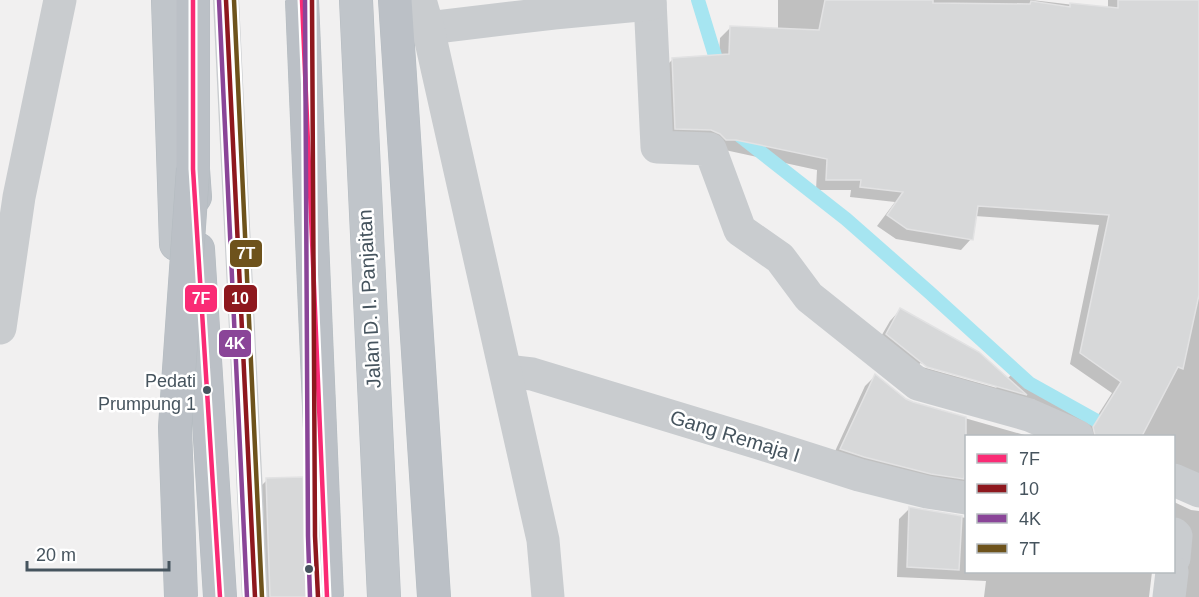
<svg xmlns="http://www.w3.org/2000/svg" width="1199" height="597" viewBox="0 0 1199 597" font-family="Helvetica,sans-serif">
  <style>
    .shadow { fill: #0003; fill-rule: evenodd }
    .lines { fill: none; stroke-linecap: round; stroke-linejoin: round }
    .stream { stroke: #a6e5f1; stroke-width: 14 }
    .building { fill: #d7d8d9; stroke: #e2e2e3; stroke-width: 1.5 }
    .trunk-casing { stroke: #b4bbc0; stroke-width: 34 }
    .motorway-casing { stroke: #b4bbc0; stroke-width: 34 }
    .service { stroke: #c9cccf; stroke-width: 26 }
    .minor { stroke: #c9cccf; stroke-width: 33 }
    .tertiary { stroke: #c9cccf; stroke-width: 33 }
    .trunk { stroke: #c0c5ca; stroke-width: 33 }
    .motorway { stroke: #bbc0c6; stroke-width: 33 }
    .motorway-bridge-casing { stroke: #b4bbc0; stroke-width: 34; stroke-linecap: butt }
    .motorway-bridge { stroke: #bbc0c6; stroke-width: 33 }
    .bus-1-casing { stroke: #fff; stroke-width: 9 }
    .bus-2-casing { stroke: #fff; stroke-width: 9 }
    .bus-3-casing { stroke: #fff; stroke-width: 9 }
    .bus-4-casing { stroke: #fff; stroke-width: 9 }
    .bus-1 { stroke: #fa2b75; stroke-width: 4.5 }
    .bus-2 { stroke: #8e181e; stroke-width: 4.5 }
    .bus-3 { stroke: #8a4598; stroke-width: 4.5 }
    .bus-4 { stroke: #6e531c; stroke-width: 4.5 }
    .bus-dot { fill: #46545e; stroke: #fff; stroke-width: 2 }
    .labels { text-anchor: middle; stroke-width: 5; stroke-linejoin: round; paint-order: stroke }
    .bus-label { font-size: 18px; fill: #46545e; stroke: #fff; text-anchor: end }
    .street-label { font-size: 20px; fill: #46545e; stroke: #fff }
    .line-badge { stroke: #fff; stroke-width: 2 }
    .badge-label { font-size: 16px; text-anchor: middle; font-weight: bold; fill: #fff }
  </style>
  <rect width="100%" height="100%" fill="#f1f0f0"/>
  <g class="shadow">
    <path d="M778,0h254l76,9v-9h91v487l-25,-13v-38h-92l-166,-59 -40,-32 14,-24 10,-11 107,69 7,-7 82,46 16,-25 -42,-29 29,-139 -124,-9 -4,23 -10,11 -65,-11 -19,-13 18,-24 -45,-5 1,-7h-35l1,-20 -92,-20 -60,-11 -3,-69 10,-10 47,-3 1,-19 11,-11 47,2zM920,363l73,21 4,4 -78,-22z"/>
    <path d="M875,376l30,24 7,3 116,33h-62v58l-135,-34 34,-74z"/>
    <path d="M267,480l39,117h-49l-4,-103z"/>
    <path d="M1174,502l17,8 8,1v86h-20l-5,-68z"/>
    <path d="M910,508l56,10v54h186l-3,25h-165l2,-16 -89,-4 2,-58z"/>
  </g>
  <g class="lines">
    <g class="stream">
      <path d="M698,0l22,72"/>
      <path d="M737,131l2,4 107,84 83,73 100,91 95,53"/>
    </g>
  </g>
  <g class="building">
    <path d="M825,0h108v3l97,1 1,-3 39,6v-4l48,5v-8h81v295l-16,74 -5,-2 -36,69h-47l-2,-9 28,-45 -41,-29 29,-138 -131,-9 -5,34 -66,-11 -20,-14 16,-23 -43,-5 1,-7h-35l1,-21 -91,-19h-10l-6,-6 -9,-4 -36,-1 -3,-71 57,-4 1,-28 89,4z"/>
    <path d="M900,308l79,44 48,43 -100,-28 -41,-33z"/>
    <path d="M875,374l31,25 7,3 53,15v47l-2,15 -33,-5 -67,-17 -24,-8z"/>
    <path d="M303,477l4,120h-37l-4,-119z"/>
    <path d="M909,507l53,9 -3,54 -52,-3z"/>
  </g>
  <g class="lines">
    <g class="trunk-casing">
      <g id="trunk">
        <path d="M168,0l8,244"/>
        <path d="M356,0l28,597"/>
      </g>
    </g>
    <g class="motorway-casing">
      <g id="motorway">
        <path d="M193,0v169l2,28"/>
        <path d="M395,0l39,597"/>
        <path d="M198,249l22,348"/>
      </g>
    </g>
    <path class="service" d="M226,0l29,597"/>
    <g class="minor">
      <path d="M650,0l7,147 53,2 30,81 40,28 29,39 109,87 111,31 48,21"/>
      <path d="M428,28l126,-15 96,-9"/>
      <path d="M506,371l26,3 230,70 97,31 68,17 39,6"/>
      <path d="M1174,480l25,11"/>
      <path d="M1174,534l2,2 -2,22"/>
      <path d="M1169,597l3,-25"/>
    </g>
    <g class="tertiary">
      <path d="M420,0l8,28 115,512 5,57"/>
      <path d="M0,328l19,-131 41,-197"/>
    </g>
    <use href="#trunk" class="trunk"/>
    <use href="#motorway" class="motorway"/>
    <g class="motorway-bridge-casing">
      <g id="motorway-bridge">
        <path d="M302,0l25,597"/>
        <path d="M181,597l-6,-170 18,-258"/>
      </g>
    </g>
    <use href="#motorway-bridge" class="motorway-bridge"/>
    <g class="bus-1-casing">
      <g id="bus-1">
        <path d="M193,0v169l27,428"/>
        <path d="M302,0l25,597"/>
      </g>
    </g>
    <g class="bus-2-casing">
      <g id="bus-2">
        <path d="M226,0l29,597"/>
        <path d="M312,0l3,536 3,61"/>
      </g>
    </g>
    <g class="bus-3-casing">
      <g id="bus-3">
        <path d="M219,0l28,597"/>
        <path d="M305,0l3,536 2,61"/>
      </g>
    </g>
    <g class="bus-4-casing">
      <path id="bus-4" d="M234,0l28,597"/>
    </g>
    <use href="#bus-1" class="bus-1"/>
    <use href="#bus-2" class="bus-2"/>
    <use href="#bus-3" class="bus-3"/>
    <use href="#bus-4" class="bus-4"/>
  </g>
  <g class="bus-dot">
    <circle cx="207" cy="390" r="5"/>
    <circle cx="309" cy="569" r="5"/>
  </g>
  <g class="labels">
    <g class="bus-label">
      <text x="196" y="387">Pedati<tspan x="196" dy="23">Prumpung 1</tspan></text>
    </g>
    <g class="street-label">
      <text transform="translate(369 299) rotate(-93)" y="7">Jalan D. I. Panjaitan</text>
      <text transform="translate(735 436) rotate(17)" y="7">Gang Remaja I</text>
    </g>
  </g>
  <g class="line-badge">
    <rect x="229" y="239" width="34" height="29" rx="6" fill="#6e531c"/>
    <rect x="223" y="284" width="35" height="29" rx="6" fill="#8e181e"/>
    <rect x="184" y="284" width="34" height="29" rx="6" fill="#fa2b75"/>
    <rect x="218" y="329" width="34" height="29" rx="6" fill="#8a4598"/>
  </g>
  <g class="badge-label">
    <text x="246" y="259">7T</text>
    <text x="240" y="304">10</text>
    <text x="201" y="304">7F</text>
    <text x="235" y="349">4K</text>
  </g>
  <rect x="965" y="435" width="210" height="138" fill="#ffffff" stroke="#b5bbbf" stroke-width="1.5"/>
  <rect x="977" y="454" width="30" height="9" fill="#fa2b75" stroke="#b5bbbf" stroke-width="1.5"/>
  <text x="1019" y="465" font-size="18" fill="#46545e">7F</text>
  <rect x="977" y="484" width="30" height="9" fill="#8e181e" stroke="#b5bbbf" stroke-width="1.5"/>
  <text x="1019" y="495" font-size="18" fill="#46545e">10</text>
  <rect x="977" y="514" width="30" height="9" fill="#8a4598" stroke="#b5bbbf" stroke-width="1.5"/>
  <text x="1019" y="525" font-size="18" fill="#46545e">4K</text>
  <rect x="977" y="544" width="30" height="9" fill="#6e531c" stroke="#b5bbbf" stroke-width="1.5"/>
  <text x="1019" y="555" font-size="18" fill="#46545e">7T</text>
  <path d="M27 561v9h142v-9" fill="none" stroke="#46545e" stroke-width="3"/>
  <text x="36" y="561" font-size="18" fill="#46545e" stroke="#ffffff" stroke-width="4.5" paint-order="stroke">20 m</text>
</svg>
